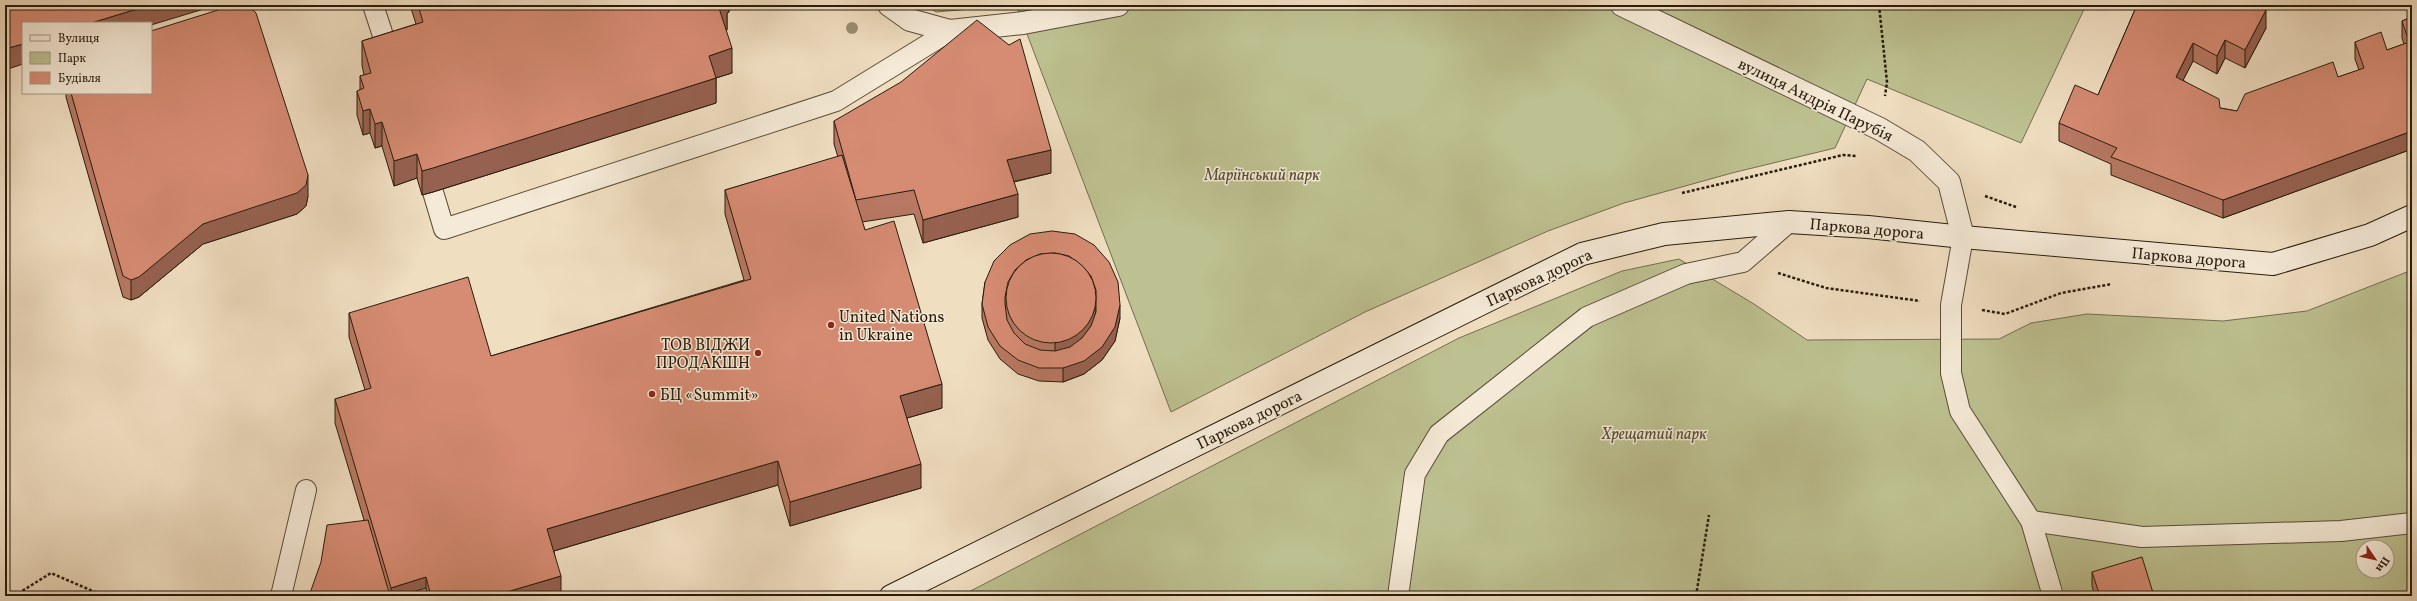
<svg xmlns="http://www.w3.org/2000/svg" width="2417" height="601" viewBox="0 0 2417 601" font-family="Vollkorn,serif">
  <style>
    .green { fill: #bdc090; stroke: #726e4e; fill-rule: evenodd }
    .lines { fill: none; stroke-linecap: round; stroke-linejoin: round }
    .lane-casing { stroke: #5a4c39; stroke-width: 22 }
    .street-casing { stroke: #5a4c39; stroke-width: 24 }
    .secondary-casing { stroke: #281c0c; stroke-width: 24 }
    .path { stroke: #281c0c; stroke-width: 2.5; stroke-dasharray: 3 2; stroke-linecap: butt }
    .lane { stroke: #f5ead7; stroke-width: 20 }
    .street { stroke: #f5ead7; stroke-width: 22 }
    .secondary { stroke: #f5ead7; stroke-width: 22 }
    .tree { fill: #9b8e73 }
    .wall { fill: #b87863; stroke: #281c0c }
    .shaded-wall { fill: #966150; stroke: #281c0c }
    .building { fill: #d68b73; stroke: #281c0c; fill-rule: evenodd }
    .poi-dot { fill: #8f2418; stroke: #f5ead7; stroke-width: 1.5 }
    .labels { text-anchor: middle; stroke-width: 3; stroke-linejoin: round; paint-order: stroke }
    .street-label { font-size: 16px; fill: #281c0c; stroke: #f5ead7 }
    .park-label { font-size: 16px; font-style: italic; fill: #554d34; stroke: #f5ead7 }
    .poi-label { font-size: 16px; fill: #281c0c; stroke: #f5ead7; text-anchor: start }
  </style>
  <rect width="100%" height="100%" fill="#f0dec1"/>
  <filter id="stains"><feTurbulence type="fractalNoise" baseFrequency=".005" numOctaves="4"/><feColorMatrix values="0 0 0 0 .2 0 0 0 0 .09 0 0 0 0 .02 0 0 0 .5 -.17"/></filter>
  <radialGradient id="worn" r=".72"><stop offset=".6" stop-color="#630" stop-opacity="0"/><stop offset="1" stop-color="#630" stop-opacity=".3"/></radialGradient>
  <g class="green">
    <path d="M925,5h91l-80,7z"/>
    <path d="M1016,5h1070l-65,138 -154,-64 -32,69 -103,25 -108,30 -76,28 -183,81 -194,100z"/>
    <path d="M1679,259l75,45 53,36 192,-1 32,-16 56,-9 136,7 84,-10 105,-41v326h-1451l498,-258 163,-67zM2363,547h24v24h-24z"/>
  </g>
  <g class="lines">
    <g class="lane-casing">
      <g id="lane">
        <path d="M373,5l17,52"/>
        <path d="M433,192l11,37 392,-128 114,-70"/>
        <path d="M1963,237l-12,68v68l9,38 71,110 22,75"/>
        <path d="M2031,521l111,16 199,-6 71,-8"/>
        <path d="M281,596l25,-106"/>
        <path d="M1398,596l17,-122 24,-40 148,-117 99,-43 57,-12 46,-40"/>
      </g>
    </g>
    <g class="street-casing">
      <g id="street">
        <path d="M889,5l21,15 40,11 73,-8 95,-18"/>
        <path d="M1622,5l258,124 37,22 32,31 14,55"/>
      </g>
    </g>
    <g class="secondary-casing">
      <path id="secondary" d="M891,596l691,-342 82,-20 125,-12 79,5 95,10 310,27 97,-29 42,-19"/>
    </g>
    <g class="path">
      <path d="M1879,5l8,77 -2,14"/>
      <path d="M1682,193l161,-38 14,1"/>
      <path d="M1985,196l31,11"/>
      <path d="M1778,273l48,15 94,13"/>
      <path d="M1982,310l23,4 56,-21 51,-9"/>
      <path d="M14,596l37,-23 53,23"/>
      <path d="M1696,596l13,-81"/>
    </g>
    <use href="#lane" class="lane"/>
    <use href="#street" class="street"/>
    <use href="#secondary" class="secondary"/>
  </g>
  <circle class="tree" cx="852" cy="28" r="6"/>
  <g class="wall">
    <path d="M410,5h319v7l-2,1v17h-1l6,43 -16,5v25l-283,89 -11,3 -5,-17 -23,8 -12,-40 -7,2 -5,-15 -7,2 -6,-20v-24l3,-1v-14l4,-1 -2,-10v-24l54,-17z"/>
    <path d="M2137,5h115l-1,3 15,20 -21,40 -20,-10 -8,16 -24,-13 -10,19 37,28 17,3 122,-41 -4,-11v-17l32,8 17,-6 -2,-6v-17l10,-4v132l-189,69 -112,-43v-11l-52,-23v-18l39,-28z"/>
    <path d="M66,93h85l157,103 -2,10 -9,8 -94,30 -64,53 -8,3 -8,-3 -57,-200z"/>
    <path d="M834,121l217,52 -37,9 4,35 -95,26 -9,-29 -52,8 3,8 77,178 -35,10 14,70 -131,38 -12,-41 -224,66 7,45h-252l55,-76 -29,-97v-24l30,-9 -16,-53v-24l142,43 253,-76 -19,-66v-24l113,-33 -4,-13z"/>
    <path d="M985,282l135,36 -5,23 -13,19 -18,14 -21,8 -24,-1 -21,-7 -18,-15 -12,-19 -6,-22v-14z"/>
    <path d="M2092,572l62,24h-59l-3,-10z"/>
  </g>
  <g class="shaded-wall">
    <path d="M150,5h67l-66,20v-2h-60z"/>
    <path d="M722,5h7v7l-2,1v17l-8,2v-24z"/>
    <path d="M2245,5h7l-8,19v-18z"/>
    <path d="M2266,10v18l-21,40v-18z"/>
    <path d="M2225,40v18l-8,16v-18z"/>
    <path d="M2193,43v18l-17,33v-17z"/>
    <path d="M23,44v20l-18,6v-21z"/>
    <path d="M732,48v25l-23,7v-24z"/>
    <path d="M716,78v25l-283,89 -11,3v-24z"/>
    <path d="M370,109v24l-7,2v-24z"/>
    <path d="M382,122v24l-7,2v-24z"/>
    <path d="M2412,131v18l-189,69v-18z"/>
    <path d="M1051,150v23l-44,10v-23z"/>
    <path d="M417,154v24l-23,8v-25z"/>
    <path d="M308,175v21l-2,10 -9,8 -94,30 -64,53 -8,3v-20l72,-56z"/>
    <path d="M1018,194v23l-95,26v-23z"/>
    <path d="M8,279v13l-3,51v-13z"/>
    <path d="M1096,305v20l-41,39v-20z"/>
    <path d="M1120,305v13l-5,23 -13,19 -18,14 -21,8v-14z"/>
    <path d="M942,384v24l-42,12v-24z"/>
    <path d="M778,461v24l-231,68v-24z"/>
    <path d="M921,464v24l-131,38v-24z"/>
    <path d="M561,576v20h-68z"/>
    <path d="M426,577v19h-35v-8z"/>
  </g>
  <g class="building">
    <path d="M5,5h145l-59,18h-68v21l-18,5z"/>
    <path d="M234,5h14l8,8 52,162 -2,10 -9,8 -94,31 -64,53 -8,3 -8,-4 -52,-183h80v-62z"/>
    <path d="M418,5h309v1l-8,2 13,40 -23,8 7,22 -283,90 -11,3 -5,-17 -23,7 -12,-39 -7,2 -5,-15 -7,2 -6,-20 7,-3 -4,-12 11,-3 -9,-32 61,-19z"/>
    <path d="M2137,5h108l-1,1 22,4 -21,40 -20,-10 -8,16 -24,-13 -17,34 43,22 1,9 17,3 8,-17 88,-32 5,15 26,-9 -9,-26 26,-10 6,18 22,-8 -7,-21 10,-4v114l-189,69 -112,-43 6,-9 -58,-25 16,-38 23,10z"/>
    <path d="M977,20l32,25 11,-6 31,111 -44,10 11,34 -95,26 -9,-30 -58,10 -22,-79 67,-39z"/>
    <path d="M842,155l23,75 29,-9 48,163 -42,12 21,68 -131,38 -12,-41 -231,68 14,47 -68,20h-62l-5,-19 -35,11 -56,-189 36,-11 -22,-75 119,-36 23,79 260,-77 -26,-89z"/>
    <path d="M1052,231l23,3 19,11 15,17 9,20 2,23 -5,22 -13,20 -18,14 -21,7h-24l-21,-8 -18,-14 -12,-19 -6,-23 3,-22 9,-21 16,-16 20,-11zM1055,253l14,3 12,9 10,11 5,14v22l-5,14 -9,12 -12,9 -15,4 -15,-1 -15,-6 -11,-11 -7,-13 -2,-16v-7l3,-15 7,-12 11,-10 14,-6z"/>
    <circle cx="1051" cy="298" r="45"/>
    <path d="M5,266l3,13 -3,51z"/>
    <path d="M368,520l22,76h-18l-4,-2h-14l-7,2h-38l12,-34 6,-37z"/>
    <path d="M2142,557l12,39h-54l-8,-24z"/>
    <path d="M426,588l2,8h-29z"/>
    <path d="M354,594h14l4,2h-25z"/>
  </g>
  <g class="poi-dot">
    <circle cx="831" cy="325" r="4"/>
    <circle cx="758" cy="353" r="4"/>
    <circle cx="652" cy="394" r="4"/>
  </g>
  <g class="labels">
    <g class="street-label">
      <text transform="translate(1816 99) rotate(26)" y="6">вулиця Андрія Парубія</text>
      <text transform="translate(1867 228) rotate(5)" y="6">Паркова дорога</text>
      <text transform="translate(2189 257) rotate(5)" y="6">Паркова дорога</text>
      <text transform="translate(1539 277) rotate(-25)" y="6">Паркова дорога</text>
      <text transform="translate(1249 419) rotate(-26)" y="6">Паркова дорога</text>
    </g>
    <g class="park-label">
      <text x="1262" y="180">Маріїнський парк</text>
      <text x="1654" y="439">Хрещатий парк</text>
    </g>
    <g class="poi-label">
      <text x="839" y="322">United Nations<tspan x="839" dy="18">in Ukraine</tspan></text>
      <text x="750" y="350" text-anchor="end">ТОВ ВІДЖИ<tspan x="750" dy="18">ПРОДАКШН</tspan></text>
      <text x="660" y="400">БЦ «Summit»</text>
    </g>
  </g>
  <rect width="2417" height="601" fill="none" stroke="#f0dec1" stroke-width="20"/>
  <rect x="6" y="6" width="2405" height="589" fill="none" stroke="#281c0c" stroke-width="2"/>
  <rect x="10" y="10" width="2397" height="581" fill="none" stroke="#281c0c"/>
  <rect x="22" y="22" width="130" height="72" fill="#f5ead7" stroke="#a39886"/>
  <rect x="30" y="35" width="20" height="6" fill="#f5ead7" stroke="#a39886"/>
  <text x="58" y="42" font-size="12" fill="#281c0c">Вулиця</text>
  <rect x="30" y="52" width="20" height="12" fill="#bdc090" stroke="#a39886"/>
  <text x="58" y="62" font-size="12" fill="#281c0c">Парк</text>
  <rect x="30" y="72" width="20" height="12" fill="#d68b73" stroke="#a39886"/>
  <text x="58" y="82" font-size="12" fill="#281c0c">Будівля</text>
  <g transform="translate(2375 559) rotate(124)"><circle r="19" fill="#f5ead7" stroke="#a39886"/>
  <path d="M0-3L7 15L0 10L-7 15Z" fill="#8f2418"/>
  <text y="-6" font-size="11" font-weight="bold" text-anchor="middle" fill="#281c0c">Пн</text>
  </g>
  <rect width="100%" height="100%" filter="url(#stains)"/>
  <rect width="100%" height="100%" fill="url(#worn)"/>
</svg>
